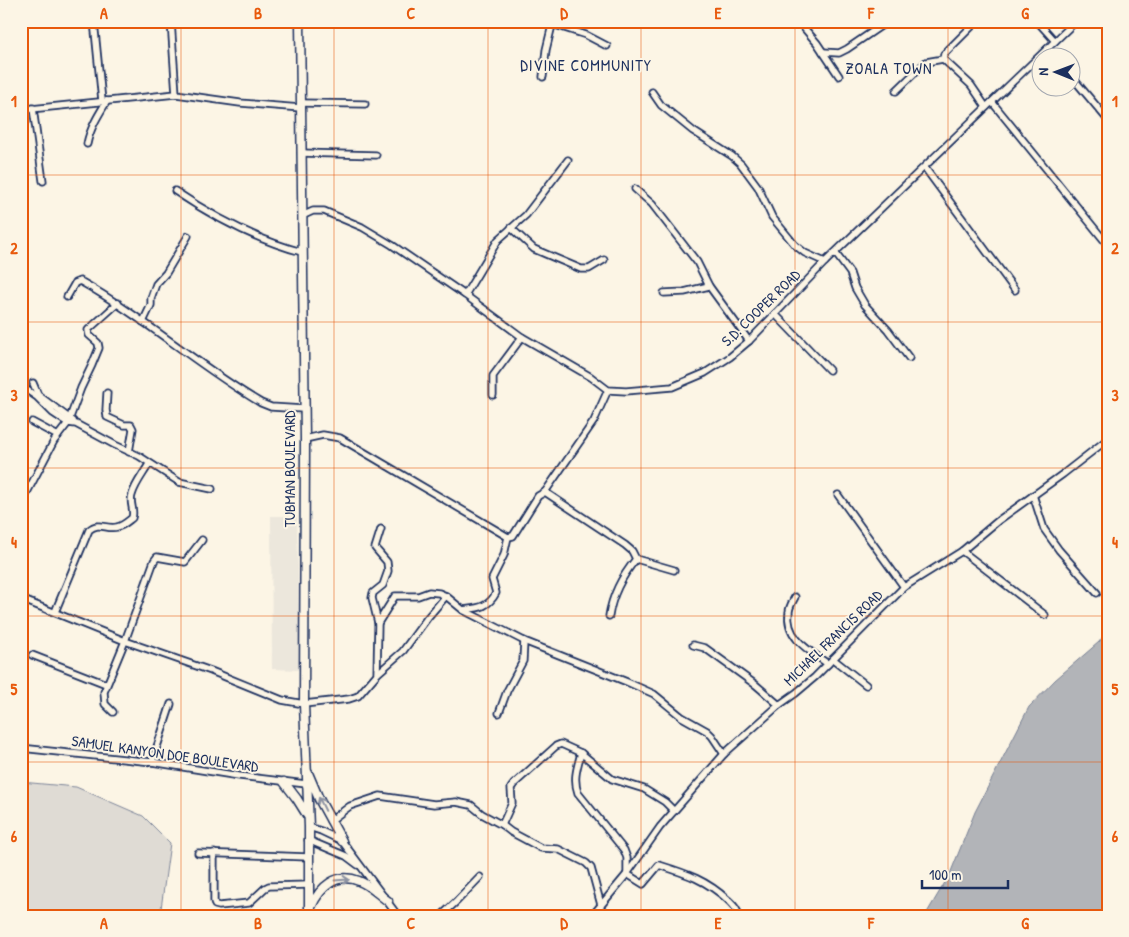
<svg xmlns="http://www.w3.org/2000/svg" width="1129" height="937" viewBox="0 0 1129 937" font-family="'Patrick Hand',sans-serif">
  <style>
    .built { fill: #ece7dc }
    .green { fill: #dfdbd4; stroke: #7d8599 }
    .water { fill: #b2b4b8; stroke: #767f94 }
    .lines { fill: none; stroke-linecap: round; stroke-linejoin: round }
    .minor-casing { stroke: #1b2f5e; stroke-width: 9 }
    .highway-casing { stroke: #1b2f5e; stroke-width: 11 }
    .minor { stroke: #fcf5e5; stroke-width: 5.5 }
    .highway { stroke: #fcf5e5; stroke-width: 8 }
    .oneway { stroke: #8c92a2 }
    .grid { fill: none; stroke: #e8590c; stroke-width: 1; stroke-opacity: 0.55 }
    .labels { text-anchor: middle; stroke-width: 4; stroke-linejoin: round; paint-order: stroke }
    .street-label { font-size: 15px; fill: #1b2f5e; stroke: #fcf5e5 }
    .neighbourhood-label { font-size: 16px; letter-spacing: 1px; fill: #1b2f5e; stroke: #fcf5e5 }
    .neatline { fill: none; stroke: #e8590c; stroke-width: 2 }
    .grid-label { font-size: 16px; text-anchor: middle; font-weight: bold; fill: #e8590c }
  </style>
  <rect width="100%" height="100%" fill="#fcf5e5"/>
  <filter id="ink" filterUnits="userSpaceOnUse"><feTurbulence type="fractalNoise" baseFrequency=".02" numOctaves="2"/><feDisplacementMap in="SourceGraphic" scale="10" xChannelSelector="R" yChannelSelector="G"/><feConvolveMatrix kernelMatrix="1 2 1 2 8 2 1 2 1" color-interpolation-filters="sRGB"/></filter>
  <g filter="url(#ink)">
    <path class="built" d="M271,516h26l3,154 -28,-1z"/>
    <path class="green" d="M21,782l55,5 67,29 27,27 -10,73h-139z"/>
    <path class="water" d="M1108,630v286h-183l25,-42 25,-62 54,-105 26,-27 44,-38z"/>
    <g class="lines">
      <g class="minor-casing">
        <g id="minor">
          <path d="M94,21l8,80"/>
          <path d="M171,21l5,73"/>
          <path d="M798,21l19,22 22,33"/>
          <path d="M1037,21l18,20"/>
          <path d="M552,24l34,11 21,11"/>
          <path d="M973,25l-29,29 -1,5 28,26 15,22"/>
          <path d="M1047,49l8,9"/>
          <path d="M823,52l16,1 8,-4 41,-28"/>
          <path d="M543,77l3,-27 7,-29"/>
          <path d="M1072,77l36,43"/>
          <path d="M896,91l30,-29 17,-3"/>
          <path d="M652,92l9,13 32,26 39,25 9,8 17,23 14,30 23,28 10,8 20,9"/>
          <path d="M992,102l116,143"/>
          <path d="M301,103l64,1"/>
          <path d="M33,108l10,73"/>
          <path d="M21,110l155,-16 64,9 61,5"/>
          <path d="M87,144c3,-16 12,-30 20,-43"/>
          <path d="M301,153l75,2"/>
          <path d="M925,168l90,122"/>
          <path d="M635,189l17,15 31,40 14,18 12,24 40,55"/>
          <path d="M175,191c40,27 81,49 127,61"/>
          <path d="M302,216l11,-5h11l38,16 30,18 73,50 57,42 69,40 17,13 18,1 46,-4 33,-14 25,-16 19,-16 76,-79 251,-241"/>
          <path d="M511,228l23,21 47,20h8l15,-9"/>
          <path d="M836,254l14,19 5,15 10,17 23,25 21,28"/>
          <path d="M664,293l20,-1 25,-6"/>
          <path d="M465,295l33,-55 28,-25 42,-55"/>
          <path d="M67,297l8,-14 5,-2c64,36 118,85 181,122l10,4 32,2"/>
          <path d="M775,314l54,56"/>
          <path d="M143,322l8,-17v-7l5,-14 10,-11 22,-37"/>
          <path d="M33,383l5,12 35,26"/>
          <path d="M21,386l16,11 16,16 15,10 13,-35 11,-23 7,-17 -1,-5 -9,-8 -1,-5 30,-27"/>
          <path d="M107,393l-1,17 1,7 17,8h7l2,4 -4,23"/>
          <path d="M493,395v-19l29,-39"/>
          <path d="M32,422l26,14"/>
          <path d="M305,439l18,-4 17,3 168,99 5,-1 25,-40 7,-4 49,-71 14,-31"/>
          <path d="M545,492l80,53 7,6 4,8 38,11"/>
          <path d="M838,495l66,92"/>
          <path d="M1033,495l11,34 15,21 38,43"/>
          <path d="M21,504l33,-63 14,-18 8,1 39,21 24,11 40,26 33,7"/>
          <path d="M962,551l83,64"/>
          <path d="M795,597c-2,4 -6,10 -6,15 -4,26 21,39 39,52"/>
          <path d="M21,599l104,42 86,30 71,29 22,4 45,-5 9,-3 19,-22 1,-51 -6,-25 1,-5 10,-8 5,-14 -1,-9 -12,-14 6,-19"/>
          <path d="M463,610c15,-2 25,-2 33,-17l-4,-14 12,-24 4,-18"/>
          <path d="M55,612l34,-82c10,-9 18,0 28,-3 6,-1 11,-6 15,-9 3,-8 -3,-15 0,-23 3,-11 12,-22 17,-31"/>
          <path d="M609,616c3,-20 14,-41 27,-57"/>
          <path d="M378,623l17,-27h23l11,-4 10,1 7,3 17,14 61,31 103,41 27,12 28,23 25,14 5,5 12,18"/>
          <path d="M693,645l12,3 51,37 23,20"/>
          <path d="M32,655l74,29"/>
          <path d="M833,659l33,26"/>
          <path d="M377,674l26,-23 25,-34 18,-21"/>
          <path d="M113,712l-8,-8 -1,-12 21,-51 29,-80 3,-4 28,5 17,-22"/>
          <path d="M499,713l8,-22 16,-30 1,-20"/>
          <path d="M21,748l131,14 87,14 67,8"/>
          <path d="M581,753c-4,15 -8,26 -3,40l46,57 3,8v16l16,10 16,-19c29,9 47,15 69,35 5,5 9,8 11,16"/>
          <path d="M152,762l19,-58"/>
          <path d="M330,821l20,-15 30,-10 54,8 22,-2 15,3 11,9 20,11 9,7 30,16 17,1 28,14 5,5 10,37"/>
          <path d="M502,825l10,-22 -1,-15 3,-4 42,-38 5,-2 20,9 31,26 32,10 21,13 9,9"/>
          <path d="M309,827l12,4 21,10 56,75"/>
          <path d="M308,840l38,16 12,9"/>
          <path d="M198,853l110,4"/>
          <path d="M214,853v48l1,4 4,1 30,-3 16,-15 4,-2 40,-1"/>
          <path d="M441,916l16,-15 23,-24"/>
          <path d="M592,916l35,-42 33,-47 64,-73 55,-49 17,-12 19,-16 89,-90 58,-36 37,-31 64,-46 45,-35"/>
        </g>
      </g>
      <g class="highway-casing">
        <g id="highway">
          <path d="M300,21l5,418 -1,265 5,123v89"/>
          <path d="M308,773l11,26 23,42"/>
          <path d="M284,782l13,17 10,16"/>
          <path d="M311,907c9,-20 25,-35 48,-26 11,4 20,14 29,20"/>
        </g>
      </g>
      <use href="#minor" class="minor"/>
      <use href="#highway" class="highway"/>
    </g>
    <defs><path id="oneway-shaft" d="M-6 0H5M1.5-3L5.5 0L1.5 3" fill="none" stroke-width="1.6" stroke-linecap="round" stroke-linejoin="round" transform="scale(1.25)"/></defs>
    <g class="oneway">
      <use href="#oneway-shaft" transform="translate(322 804) rotate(-116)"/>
      <use href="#oneway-shaft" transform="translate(342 880) rotate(-4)"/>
    </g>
  </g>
  <path class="grid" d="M181,21v895M334,21v895M488,21v895M641,21v895M795,21v895M948,21v895M21,175h1087M21,322h1087M21,468h1087M21,616h1087M21,762h1087"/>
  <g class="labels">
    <g class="street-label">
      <text transform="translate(761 308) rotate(-44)" y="5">S.D. COOPER ROAD</text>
      <text transform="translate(290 469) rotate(-90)" y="5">TUBMAN BOULEVARD</text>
      <text transform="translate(833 638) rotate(-44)" y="5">MICHAEL FRANCIS ROAD</text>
      <text transform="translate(165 754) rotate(8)" y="5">SAMUEL KANYON DOE BOULEVARD</text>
    </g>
    <g class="neighbourhood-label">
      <text x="586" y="71">DIVINE COMMUNITY</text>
      <text x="889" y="74">ZOALA TOWN</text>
    </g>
  </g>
  <rect width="1129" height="937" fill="none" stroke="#fcf5e5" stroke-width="55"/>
  <g transform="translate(1056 72) rotate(271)"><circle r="24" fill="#fcf5e5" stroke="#a2a6af"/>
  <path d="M0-4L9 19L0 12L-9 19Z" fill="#1b2f5e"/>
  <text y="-8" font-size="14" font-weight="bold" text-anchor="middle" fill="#1b2f5e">N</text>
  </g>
  <path d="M922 880v8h86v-8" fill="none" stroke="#1b2f5e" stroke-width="2.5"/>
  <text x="929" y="880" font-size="15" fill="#1b2f5e" stroke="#fcf5e5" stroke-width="4" paint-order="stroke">100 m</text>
  <rect x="28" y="28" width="1074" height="882" class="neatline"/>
  <g class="grid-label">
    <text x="104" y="19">A</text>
    <text x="258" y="19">B</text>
    <text x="411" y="19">C</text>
    <text x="564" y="19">D</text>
    <text x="718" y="19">E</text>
    <text x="871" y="19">F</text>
    <text x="1025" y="19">G</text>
    <text x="14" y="107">1</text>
    <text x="1115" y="107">1</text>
    <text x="14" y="254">2</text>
    <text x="1115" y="254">2</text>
    <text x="14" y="401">3</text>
    <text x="1115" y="401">3</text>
    <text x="14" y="548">4</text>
    <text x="1115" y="548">4</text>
    <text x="14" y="695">5</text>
    <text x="1115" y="695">5</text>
    <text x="14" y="842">6</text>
    <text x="1115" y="842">6</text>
    <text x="104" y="929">A</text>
    <text x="258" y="929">B</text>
    <text x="411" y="929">C</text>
    <text x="564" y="929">D</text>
    <text x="718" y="929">E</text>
    <text x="871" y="929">F</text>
    <text x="1025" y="929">G</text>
  </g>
</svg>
